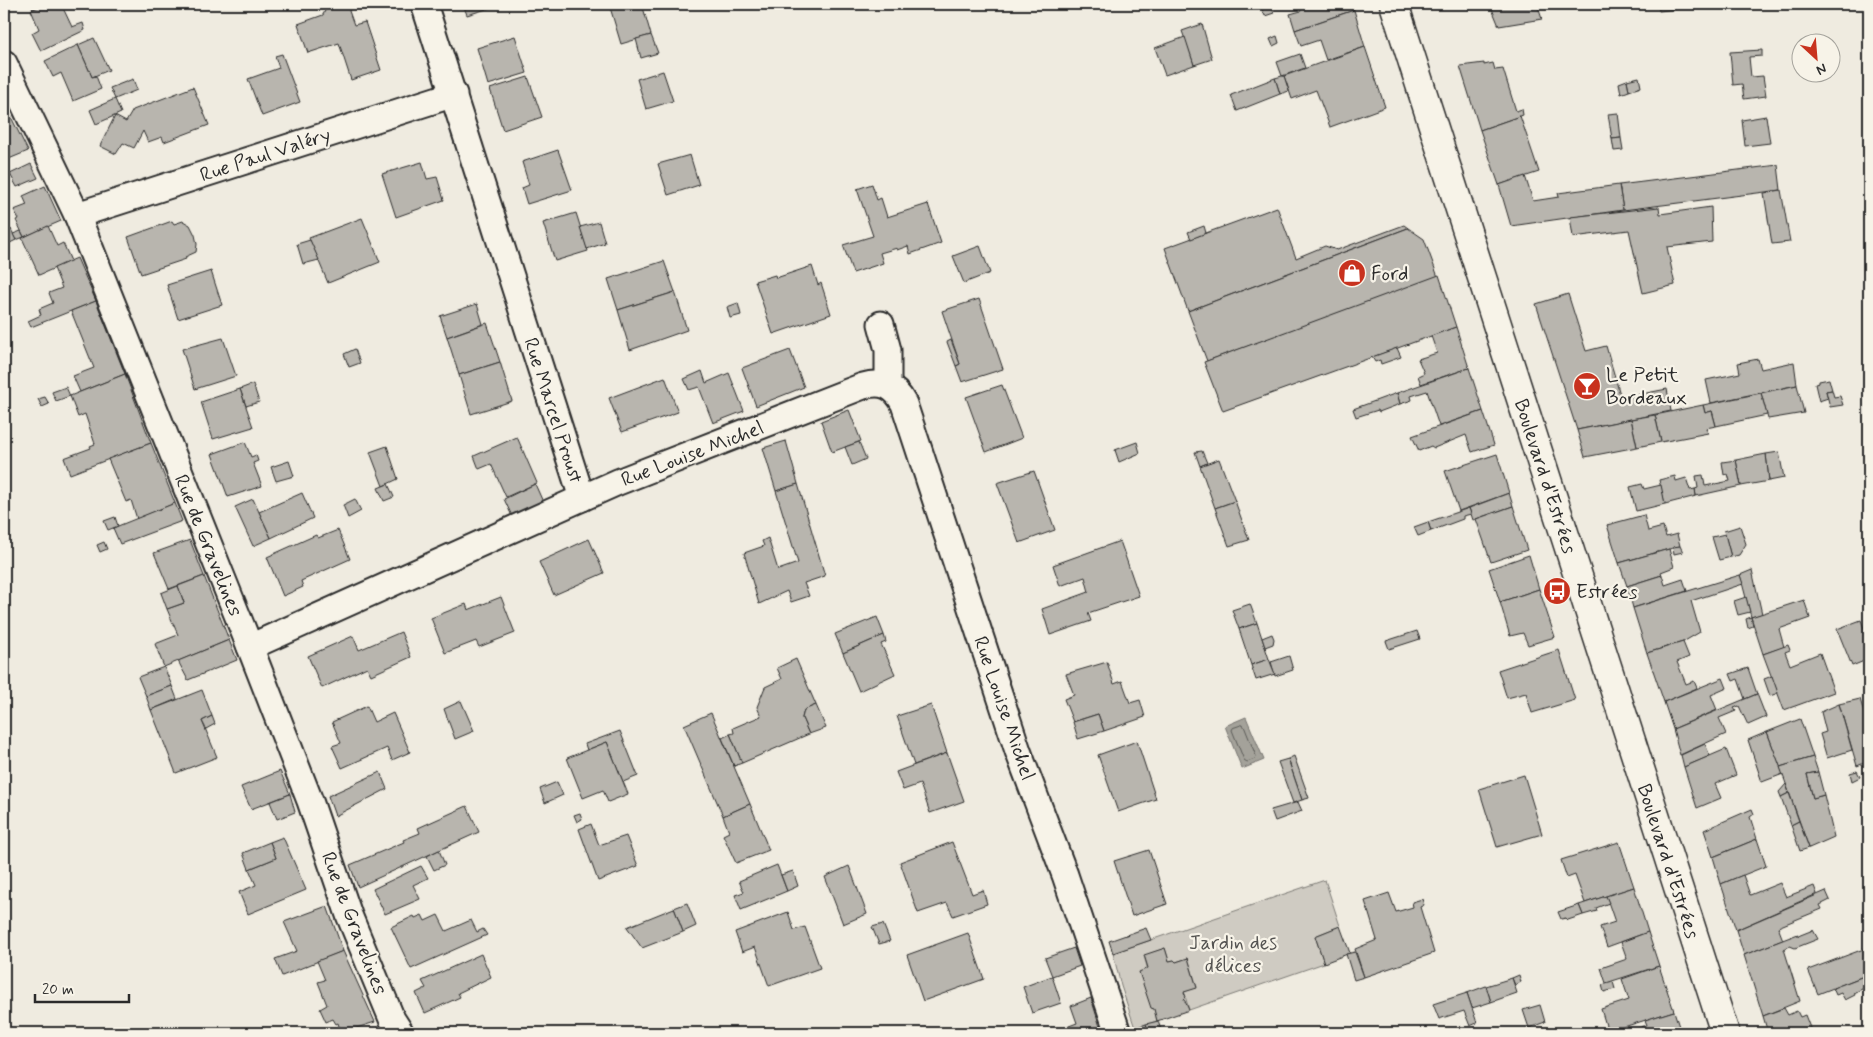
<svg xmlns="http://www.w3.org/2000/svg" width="1873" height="1037" viewBox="0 0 1873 1037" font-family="Mynerve,sans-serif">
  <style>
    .green { fill: #cfcbc2; stroke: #7d7b76 }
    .water { fill: #a4a29a; stroke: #74726e }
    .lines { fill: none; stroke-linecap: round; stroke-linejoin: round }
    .shore { stroke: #5b5b57; stroke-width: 1 }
    .building { fill: #b8b5ae; stroke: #2b2b2b }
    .street-casing { stroke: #2b2b2b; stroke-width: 29 }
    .primary-casing { stroke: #2b2b2b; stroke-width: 31 }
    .street { stroke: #f7f3e8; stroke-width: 25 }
    .primary { stroke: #f7f3e8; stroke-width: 28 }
    .labels { text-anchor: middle; stroke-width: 4.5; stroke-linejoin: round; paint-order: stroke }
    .street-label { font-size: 20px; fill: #2b2b2b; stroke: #f7f3e8 }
    .poi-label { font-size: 20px; fill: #2b2b2b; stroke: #f7f3e8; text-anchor: start }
    .park-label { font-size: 20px; fill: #545351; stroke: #f7f3e8 }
  </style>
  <rect width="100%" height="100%" fill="#efebe0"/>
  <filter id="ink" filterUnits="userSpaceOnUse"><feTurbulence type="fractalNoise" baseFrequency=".02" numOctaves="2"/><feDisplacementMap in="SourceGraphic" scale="10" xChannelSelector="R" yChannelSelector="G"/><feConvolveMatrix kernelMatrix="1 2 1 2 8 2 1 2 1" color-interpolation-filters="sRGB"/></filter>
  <g filter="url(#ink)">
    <path class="green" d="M1325,880l15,46 -25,10 9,27 -135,47 -5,-18 13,-5 -9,-29 -12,4 -2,-2 -5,1 -4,-13 -21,8c7,21 7,43 13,65l-22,7 -14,-42 -8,-33z"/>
    <path class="water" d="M1246,717l18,43 -22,9 -17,-43z"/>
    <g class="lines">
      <path class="shore" d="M1242,725l2,1 12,30 -1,3 -8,3 -3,-2 -12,-30 1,-2z"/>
    </g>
    <g class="building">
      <path d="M29,4h16l-12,5z"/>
      <path d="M45,4h30l-12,4 9,19 11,-4 2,7 -44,21 -9,-18 7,-4 -8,-19z"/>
      <path d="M328,4h24l-3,7 5,14 11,-3 16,48 -30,10 -12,-37 -31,10 -10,-29 25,-9z"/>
      <path d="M463,4h40l-36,11z"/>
      <path d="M609,4h33l9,31 -30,9z"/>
      <path d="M1260,4h10l4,9 -9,3z"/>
      <path d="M1298,4h54l2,6 -59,20 -5,-16 11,-3z"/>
      <path d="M1490,4h47l5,15 -43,7z"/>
      <path d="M1658,4h26v4l-25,3z"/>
      <path d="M1354,10l11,37 -39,13 -7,-20 -18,6 -6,-16z"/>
      <path d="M1202,24l10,35 -18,6 -12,-34z"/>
      <path d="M651,35l7,18 -17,5 -5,-19z"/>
      <path d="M515,36l12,37 -39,12 -11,-37z"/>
      <path d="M1277,36l2,7 -6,3 -3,-7z"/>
      <path d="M1185,37l9,28 -29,10 -10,-27z"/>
      <path d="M94,38l15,32 -17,7 -14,-32z"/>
      <path d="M78,45l14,32 4,-1 5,13 -28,12 -12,-28 -8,4 -8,-16z"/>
      <path d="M1365,47l20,60 -55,20 -14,-37 -24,9 -8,-23z"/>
      <path d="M1762,50v6l-13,1 2,20 12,-1 3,20 -22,3 -2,-15 -9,1 -3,-33z"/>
      <path d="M282,54l18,48 -38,14 -14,-37 31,-11 -4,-12z"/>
      <path d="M1300,54l5,14 -23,8 -5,-14z"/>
      <path d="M1484,63v2l9,-2 2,7 8,-1 13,42 6,-2 1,6 -43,15 -20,-64z"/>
      <path d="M663,71l10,30 -27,8 -9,-30z"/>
      <path d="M1282,76h2l5,15 -9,3 -5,-16z"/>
      <path d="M528,77l14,40 -39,13 -13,-41z"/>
      <path d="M1639,77l2,10 -12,4 -2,-11z"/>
      <path d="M1275,78l5,16 -43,17 -6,-16z"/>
      <path d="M133,79l4,11 -22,9 -5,-11z"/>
      <path d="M1627,80l2,11 -8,3 -2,-11z"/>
      <path d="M193,87l16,38 -45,17 -2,-5 -14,5 -5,-11 -9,17 -11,-5 -7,11 -16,-8 15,-30 11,6 7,-12z"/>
      <path d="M115,99l6,14 -25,11 -6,-14z"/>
      <path d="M7,109l21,42 -24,10v-51z"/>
      <path d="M1618,113l3,25 -9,1 -4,-25z"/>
      <path d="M1520,116l19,56 -40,13 -19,-55z"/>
      <path d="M1766,116l4,27 -25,3 -3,-26z"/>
      <path d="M1621,138l2,12 -9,1 -2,-12z"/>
      <path d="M558,150l14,40 -45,14 -5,-16 7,-3 -7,-23z"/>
      <path d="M690,155l9,30 -31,10 -10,-31z"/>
      <path d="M422,162l5,17 10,-2 7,23 -48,17 -14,-43z"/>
      <path d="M31,164l7,14 -21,9 -7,-13z"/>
      <path d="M1778,165l3,25 -158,20 -4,-25z"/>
      <path d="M1525,176l8,25 26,-4 -1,-4 61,-8 4,25 -112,16 -12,-41z"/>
      <path d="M872,184l5,16 4,-2 6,19 41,-13 13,39 -31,11 -2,-8 -11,4v-2l-17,5 3,10 -30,10 -10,-28 30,-9 -16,-47z"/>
      <path d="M45,186l16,35 -37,16 -8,-17 3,-1 -5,-9 13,-5 -4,-9z"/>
      <path d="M1781,190l9,52 -18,2 -8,-51z"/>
      <path d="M1277,207l19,51 29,-12 12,4 67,-25 4,3 -220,83 -23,-63z"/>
      <path d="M1659,207l1,7 51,-7 1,35 -45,5 8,38 -32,8 -14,-63 -56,7 -3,-20z"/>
      <path d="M576,213l12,38 -33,10 -12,-38z"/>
      <path d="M362,218l18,44 -52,21 -19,-45z"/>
      <path d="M172,221l2,3 9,-3 7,4 5,10 2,9 -1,8 -11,5 1,2 -45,15 -13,-37z"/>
      <path d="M599,222l6,21 -18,6 -7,-22z"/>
      <path d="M48,226l9,20 6,-3 8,18 -32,14 -17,-37z"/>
      <path d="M1204,226l2,7 -15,6 -3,-7z"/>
      <path d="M1408,228l16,11 14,38 -231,84 -19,-50z"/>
      <path d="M11,229l5,11 -12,6v-14z"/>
      <path d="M21,231l3,6 -8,3 -3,-6z"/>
      <path d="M310,240l9,20 -16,4 -6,-20z"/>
      <path d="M980,246l10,27 -26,10 -11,-27z"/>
      <path d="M77,258l19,43 -65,26 -3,-6 13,-6 -2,-6 14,-6 -4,-10 13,-5 -8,-20z"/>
      <path d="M664,261l11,31 -57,18 -10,-31z"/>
      <path d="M812,266l6,19 3,-2 10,31 -58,20 -18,-53 20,-6 1,3z"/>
      <path d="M211,271l11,34 -44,14 -11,-34z"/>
      <path d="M1439,275l17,52 -233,84 -19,-49z"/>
      <path d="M675,292l12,38 -57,20 -12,-40z"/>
      <path d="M1568,294l18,57 20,-5 15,52 46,-9 4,22 -94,19 -41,-126z"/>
      <path d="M979,299l24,70 -41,13 -6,-16 4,-2 -18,-53z"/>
      <path d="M96,301l29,73 -45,18 -7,-16 21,-8 -23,-57z"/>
      <path d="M738,303l3,12 -11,3 -3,-11z"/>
      <path d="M477,304l6,20 -36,13 -7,-21z"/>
      <path d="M487,323l13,39 -41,13 -12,-38z"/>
      <path d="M1456,327l13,41 -48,16 -3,-8 6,-3 -6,-14 19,-6 -6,-17z"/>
      <path d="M223,338l13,38 -41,13 -13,-40z"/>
      <path d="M951,340l9,24 -4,2 -9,-24z"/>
      <path d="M1397,348l4,9 -20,7 -1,-4 -5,2 -3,-5z"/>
      <path d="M355,349l5,14 -11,4 -5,-13z"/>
      <path d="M790,350l14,37 -48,19 -14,-38z"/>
      <path d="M1758,359l3,10 33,-7 3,23 -86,18 -5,-23 34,-7 -2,-10z"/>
      <path d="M500,362l12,39 -41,13 -12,-39z"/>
      <path d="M1469,368l14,43 -44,15 -12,-35 -16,5 1,4 -12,4 -3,-11z"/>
      <path d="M702,371l4,12 23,-10 15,38 -31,12 -14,-36 -10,3 -5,-11z"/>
      <path d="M125,374l26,69 -81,31 -6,-16 27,-10 -1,-2 5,-2 -10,-30 -7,3 -8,-21z"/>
      <path d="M665,377l13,35 -56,20 -13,-34z"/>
      <path d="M1829,379l3,11 -6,1 2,7 -9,3 -4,-17 4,-1v-2z"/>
      <path d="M253,384l6,18 -13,4 -6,-17z"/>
      <path d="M1002,385l20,53 -36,14 -20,-55z"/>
      <path d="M1797,385l7,28 -36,6 -7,-26z"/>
      <path d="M66,387l4,9 -14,5 -4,-9z"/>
      <path d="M240,389l13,38 -40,12 -12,-37z"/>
      <path d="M1832,390l2,7 6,-1 3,9 -13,2 -4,-16z"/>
      <path d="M1397,393l3,11 -21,8 -1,-2 -22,7 -3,-8z"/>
      <path d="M1761,393l6,22 -51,11 -4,-15 -7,2 -2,-8z"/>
      <path d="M45,397l4,7 -7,3 -4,-8z"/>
      <path d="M1703,405l2,8 7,-2 4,15 -10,2 2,5 -47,9 -6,-27z"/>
      <path d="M849,410l12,31 -29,11 -11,-31z"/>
      <path d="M1483,411l11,34 -22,7 -6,-17 -32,13 -3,-2 -12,5 -7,-15z"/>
      <path d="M1655,415l6,27 -24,5 -6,-28z"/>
      <path d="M1631,419l6,28 -52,10 -8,-27z"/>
      <path d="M517,437l20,46 -31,14 -15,-33 -12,5 -5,-13z"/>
      <path d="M786,441l12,43 -22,7 -13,-43z"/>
      <path d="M245,442l6,15 5,-2 2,6 -5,2 9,23 -34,11 -16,-43z"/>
      <path d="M859,442l7,17 -14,6 -7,-18z"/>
      <path d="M1137,442l3,11 -21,9 -4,-12z"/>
      <path d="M151,443l24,60 -38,16 -6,-19 -5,2 -18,-43z"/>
      <path d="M387,446l11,33 -15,7 -13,-34z"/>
      <path d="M1202,451l5,12 -7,3 -5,-14z"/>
      <path d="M1779,452l5,26 -15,3 -3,-27z"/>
      <path d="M1497,454l12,39 -50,18 -14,-40z"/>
      <path d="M1766,454l3,27 -28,5 -5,-26z"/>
      <path d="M1219,459l16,42 -20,7 -15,-42z"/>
      <path d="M1736,460l5,26 -45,10 -1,-7 3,-1 -2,-12 7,-1 2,11 25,-5 -2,-7 -4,1 -2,-13z"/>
      <path d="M289,461l5,15 -18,5 -5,-14z"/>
      <path d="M1034,471l21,59 -36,13 -22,-60z"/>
      <path d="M1675,476l1,5 10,-3 4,12 5,-1 1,7 -31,8 -6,-24z"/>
      <path d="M388,484l6,13 -10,4 -6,-13z"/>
      <path d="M535,484l8,18 -31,14 -8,-17z"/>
      <path d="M798,484l27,92 -21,7 5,13 -18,6 -4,-11 -28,13 -15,-51 20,-7 -2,-5 6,-3 10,32 20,-7 -22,-72z"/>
      <path d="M1642,484l2,5 17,-4 4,19 -29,7 -6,-24z"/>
      <path d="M302,493l11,25 -42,20 -12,-26z"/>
      <path d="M1509,493l4,13 -40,14 -4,-12z"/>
      <path d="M253,499l18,39 -18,8 -18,-39z"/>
      <path d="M355,499l6,12 -13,7 -5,-13z"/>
      <path d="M1235,501l14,39 -20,6 -14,-38z"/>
      <path d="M175,503l7,18 -62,23 -7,-16z"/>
      <path d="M1513,506l14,44 -36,12 -15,-43z"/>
      <path d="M1469,508l2,6 -8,2v3l-32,12 -3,-9z"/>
      <path d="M1644,515l4,16 15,-4 3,10 11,-3 3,12 -61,17 -12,-38z"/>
      <path d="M115,517l3,9 -10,4 -4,-9z"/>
      <path d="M1428,522l3,9 -13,5 -4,-9z"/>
      <path d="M1740,526l6,18 -7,11 -8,2 -7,-26z"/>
      <path d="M338,530l12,29 -49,22 2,6 -20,9 -16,-39 49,-22 2,3z"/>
      <path d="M1725,534l6,23 -12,3 -7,-23z"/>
      <path d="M589,539l15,34 -50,22 -15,-33z"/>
      <path d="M190,540l14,36 -35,13 -15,-36z"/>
      <path d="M1120,541l19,55 -51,17 3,8 -41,14 -8,-26 47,-17 -4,-15 -25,9 -7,-21z"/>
      <path d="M104,542l3,7 -7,3 -3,-7z"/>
      <path d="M1680,546l3,6 -9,2 -1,-7z"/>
      <path d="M1669,549l5,18 -13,5 1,3 -35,11 -8,-23z"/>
      <path d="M1529,555l10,34 -39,13 -11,-33z"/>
      <path d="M1752,570l10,44 -11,3 -11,-42z"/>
      <path d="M1662,575l3,10 18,-6 4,12 -54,17 -6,-22z"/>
      <path d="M1740,575l3,9 -52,17 9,31 -17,10 -36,11 -14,-45z"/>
      <path d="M204,576l25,64 -65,27 -9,-23 23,-9 -11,-26 17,-6 -6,-17z"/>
      <path d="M178,586l6,17 -17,6 -6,-16z"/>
      <path d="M1539,589l16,48 -27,8 -5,-12 -13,3 -10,-34z"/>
      <path d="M501,597l14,36 -36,14 -3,-6 -31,12 -14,-35 35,-14 2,6z"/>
      <path d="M1746,597l4,15 -12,3 -4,-14z"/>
      <path d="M1804,600l6,18 -31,11 5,18 -21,7 -12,-37z"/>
      <path d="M1250,604l7,19 -18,6 -7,-19z"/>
      <path d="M877,617l7,18 -41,18 -8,-19z"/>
      <path d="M1751,617l2,9 -5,2 -2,-9z"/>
      <path d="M1861,620l8,22v17l-17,7 -15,-37z"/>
      <path d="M1257,623l12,36 -18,6 -12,-36z"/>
      <path d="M1417,631l3,8 -31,10 -3,-8z"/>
      <path d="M401,632l10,25 -40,18 -4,-8 -45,21 -14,-32 45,-20 6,14z"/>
      <path d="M1272,634l2,5 -1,5 -8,3 -3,-9z"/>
      <path d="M884,635l2,7 -5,2 14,30 -36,17 -16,-38z"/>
      <path d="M229,640l8,20 -49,20 -10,-19z"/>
      <path d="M1683,642l6,15 -12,5 9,22 8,-3 3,7 -33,14 -17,-49z"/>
      <path d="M1788,645l2,5 -5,2 5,13 30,-12 14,39 -50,18 -21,-56z"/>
      <path d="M1559,650l16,50 -43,13 -6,-20 -19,5 -9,-28z"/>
      <path d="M1289,656l4,14 -18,6 -4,-14z"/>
      <path d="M796,659l20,46 -12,5 -2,8 7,16 -67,29 -12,-29 4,-1 -1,-5 28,-12 -4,-9 8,-20 17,-8 -5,-11z"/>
      <path d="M1269,659l6,15 -19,6 -5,-15z"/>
      <path d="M1107,662l7,22 8,-3 8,22 10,-3 5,17 -41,14 -6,-17 -25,8 -9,-23 10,-4 -8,-21z"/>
      <path d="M164,667l8,19 -26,10 -8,-19z"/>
      <path d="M1748,668l9,26 -12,5 -7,-20 -5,2 -3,-7z"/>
      <path d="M1772,676l6,17 -8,3 -6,-17z"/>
      <path d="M1723,678l4,10 -16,7 6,15 -44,19 -9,-27z"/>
      <path d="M172,686l5,13 -26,11 -5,-14z"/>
      <path d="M202,690l10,26 -10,5 15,36 -41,16 -25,-63z"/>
      <path d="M1757,694l9,23 -18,8 -9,-19 -5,2 2,3 -17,7 7,16 -46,21 -7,-26z"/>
      <path d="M1860,699l9,31v31l-12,5 -18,-62z"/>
      <path d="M461,701l13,30 -19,8 -11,-30z"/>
      <path d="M1839,704l13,46 -25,8 -7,-24 6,-2 -5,-20z"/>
      <path d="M816,705l10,23 -17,6 -7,-16 2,-8z"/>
      <path d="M931,705l16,48 -33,12 -17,-49z"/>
      <path d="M367,706l7,16 19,-9 17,39 -18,8 -5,-12 -45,20 -10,-22 9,-3 -9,-21z"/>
      <path d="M711,713l39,91 -27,12 -39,-91z"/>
      <path d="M1098,714l6,17 -26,8 -5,-17z"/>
      <path d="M212,716l3,8 -9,5 -4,-8z"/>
      <path d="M1800,719l13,38 -33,10 -13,-35z"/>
      <path d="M620,731l18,45 -15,6 -16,-40 -20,8 -2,-6z"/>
      <path d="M1767,732l16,42 -21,8 -14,-42z"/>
      <path d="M730,734l12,29 -8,3 -12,-28z"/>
      <path d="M1137,741l19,58 -38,13 -20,-57z"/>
      <path d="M607,742l21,52 -20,8 -5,-12 -20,8 -16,-40z"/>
      <path d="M1705,744l5,12 -26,11 -3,-12z"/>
      <path d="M1726,749l10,26 -21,9 6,14 -24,10 -13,-41z"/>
      <path d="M947,753l17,48 -34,12 -10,-29 -17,6 -7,-18z"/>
      <path d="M1294,756l15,42 -7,2 -14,-41z"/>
      <path d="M1813,757l5,15 -11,2 6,24 11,-3 10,42 -25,11 -29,-81z"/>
      <path d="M1288,759l14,41 -9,3 -15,-41z"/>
      <path d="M1869,761v13h-1l-4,-11z"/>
      <path d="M280,771l10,23 -39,15 -10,-22z"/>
      <path d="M1857,771l3,6 -8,4 -2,-8z"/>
      <path d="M380,772l7,17 -52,27 -7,-20z"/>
      <path d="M1818,772l6,23 -11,3 -6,-24z"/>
      <path d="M1524,775l18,59 -45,13 -18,-58z"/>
      <path d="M557,782l6,13 -18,8 -5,-14z"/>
      <path d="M1786,784l3,9 -8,4 -2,-5z"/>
      <path d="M1789,793l10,28 -8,4 -10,-28z"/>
      <path d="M290,794l5,18 -18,7 -7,-17z"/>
      <path d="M1298,802l4,9 -27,10 -4,-11z"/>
      <path d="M750,804l19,46 -33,13 -13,-28 6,-3 -6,-16z"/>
      <path d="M467,806l12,26 -121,55 -8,-22 54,-23 -1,-2 17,-7 -2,-5z"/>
      <path d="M1752,809l2,5 -4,3 7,22 -44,18 -9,-27z"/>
      <path d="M580,813l2,6 -5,3 -3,-7z"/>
      <path d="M1799,821l10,27 -9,3 -9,-26z"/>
      <path d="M591,824l8,21 27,-9 12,30 -40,15 -19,-52z"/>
      <path d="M283,837l23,53 -58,24 -9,-22 17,-7 -7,-16 27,-11 -6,-16z"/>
      <path d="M1757,839l9,27 -45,18 -8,-27z"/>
      <path d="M270,842l6,16 -27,11 -6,-16z"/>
      <path d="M952,842l20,52 11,-4 4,14 -34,12 -6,-13 -29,10 -18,-51z"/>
      <path d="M1619,842l15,45 -49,16 -10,-28 -8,3 -6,-18z"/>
      <path d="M439,850l6,15 -11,5 -7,-14z"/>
      <path d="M1149,850l18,54 -35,12 -18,-55z"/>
      <path d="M777,865l10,26 -46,19 -6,-15 9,-3 -5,-11z"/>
      <path d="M421,866l7,12 -15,7 7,14 -35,15 -12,-25z"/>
      <path d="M849,866l18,48 -24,10 -18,-47z"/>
      <path d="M793,871l5,15 -11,5 -6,-16z"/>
      <path d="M1743,875l7,20 30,-12 6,14 28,-11 3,8 -81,36 -15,-46z"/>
      <path d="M1634,887l14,45 -41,15 -7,-20 15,-5 -9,-26z"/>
      <path d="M1826,891l4,9 -10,5 2,4 -44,18 5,13 -39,15 -8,-25z"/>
      <path d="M1389,893l7,19 17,-5 -1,-5 10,-3 2,6 -4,2 14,46 -70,24 -9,-28 22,-9 -12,-39z"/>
      <path d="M1606,896l3,7 -13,5 1,3 -14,4 -4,-10z"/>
      <path d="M687,903l9,23 -13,6 -9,-24z"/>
      <path d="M1579,905l4,10 -15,5 -2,-2 -5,1 -3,-7z"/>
      <path d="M327,906l16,45 -61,25 -7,-17 22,-8 -13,-29z"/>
      <path d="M674,908l9,24 -41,16 -15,-21z"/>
      <path d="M788,912l6,18 11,-3 15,41 -51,18 -14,-39 -13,5 -7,-20z"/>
      <path d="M422,915l3,6 13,-6 8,16 25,-11 6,12 6,-3 4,6 -76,34 -20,-42 23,-11 1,2z"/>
      <path d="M883,924l7,17 -11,3 -7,-17z"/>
      <path d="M1340,926l10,27 -26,10 -9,-27z"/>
      <path d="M1146,928l5,12 -38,13 -4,-12z"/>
      <path d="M1813,930l5,9 -23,9 -5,-2 -6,3 16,52 -37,15 -19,-61 54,-21v2z"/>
      <path d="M1648,932l11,34 -53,17 -5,-15 26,-9 -6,-17z"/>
      <path d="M968,933l16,46 -61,22 -16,-46z"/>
      <path d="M1869,947v27l-51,20 -10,-24z"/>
      <path d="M1074,948l6,18 -28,10 -7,-18z"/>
      <path d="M1165,948l4,13 5,-1 2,2 12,-4 9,30 -13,4 2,5 -2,2 5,11 -32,11 -3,-12 -3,-1 -12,-36 9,-4 -4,-13z"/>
      <path d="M343,951l32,71 -34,11 -3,-10 -2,1 -3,-5 -7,3 -6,-13 7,-4 -9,-23 7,-2 -8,-19z"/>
      <path d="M1355,952l9,25 -10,3 -8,-26z"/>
      <path d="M481,954l10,23 -33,16 2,4 -35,16 -9,-20 10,-5 -4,-7z"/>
      <path d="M1659,966l15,45 -66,21 -7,-23 28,-9 -7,-21z"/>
      <path d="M1519,975l2,7 -6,3 -3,-7z"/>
      <path d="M1052,976l9,27 -29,10 -9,-26z"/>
      <path d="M1864,976l4,10 -14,7 1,2 -10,5 -4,-7 -5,2 -3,-7z"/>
      <path d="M1512,978l5,15 -26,9 -5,-16z"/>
      <path d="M1613,982l2,7 -11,3 -2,-7z"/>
      <path d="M1486,986l5,16 -19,6 -5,-15z"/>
      <path d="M1467,993l10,30 -7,3 -6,-15 -25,8 -6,-15z"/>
      <path d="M1091,998l11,35h-59l9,-3 1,2 24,-9 -6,-17z"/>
      <path d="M1540,1005l5,17 -16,6 -6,-18z"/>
      <path d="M1784,1008l4,7 9,-4 3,6 5,-2 7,18h-44l-5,-17z"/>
      <path d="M1674,1011l7,22h-44l-1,-4 11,-4 -2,-5z"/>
      <path d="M1158,1021l4,12h-13l-3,-9z"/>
      <path d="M1146,1024l3,9h-12l-2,-5z"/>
    </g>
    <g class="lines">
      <g class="street-casing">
        <g id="street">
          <path d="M4,63l73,152 173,432 60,154 39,114 43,104 9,14"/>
          <path d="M77,215l377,-121"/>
          <path d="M881,324l7,26v35"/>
          <path d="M582,498l36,-16 245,-96c19,-5 31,-1 41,18l114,347 47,124 53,158"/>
          <path d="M250,647l332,-149 -158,-494"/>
        </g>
      </g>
      <g class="primary-casing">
        <path id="primary" d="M1394,4l331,1029"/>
      </g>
      <use href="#street" class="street"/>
      <use href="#primary" class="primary"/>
    </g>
  </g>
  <defs>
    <g id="shop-disc" transform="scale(1.4375)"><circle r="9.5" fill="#c8321e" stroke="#f7f3e8"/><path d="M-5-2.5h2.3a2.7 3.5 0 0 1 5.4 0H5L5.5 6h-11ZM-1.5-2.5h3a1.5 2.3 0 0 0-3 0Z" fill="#fff"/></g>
    <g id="bar-disc" transform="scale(1.4375)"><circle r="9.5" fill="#c8321e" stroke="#f7f3e8"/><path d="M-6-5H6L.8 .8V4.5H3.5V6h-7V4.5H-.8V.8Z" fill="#fff"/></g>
    <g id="bus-disc" transform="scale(1.4375)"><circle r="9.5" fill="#c8321e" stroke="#f7f3e8"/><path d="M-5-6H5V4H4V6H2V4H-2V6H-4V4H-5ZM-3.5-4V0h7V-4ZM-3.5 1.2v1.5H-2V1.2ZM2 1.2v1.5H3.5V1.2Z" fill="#fff"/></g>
  </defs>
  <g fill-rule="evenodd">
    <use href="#shop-disc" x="1352" y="273"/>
    <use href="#bar-disc" x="1587" y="386"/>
    <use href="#bus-disc" x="1557" y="591"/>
  </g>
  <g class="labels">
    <g class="street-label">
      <text transform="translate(265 154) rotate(-18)" y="7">Rue Paul Valéry</text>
      <text transform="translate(554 410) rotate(72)" y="7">Rue Marcel Proust</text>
      <text transform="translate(692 453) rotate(-21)" y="7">Rue Louise Michel</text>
      <text transform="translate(1546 476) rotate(72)" y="7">Boulevard d'Estrées</text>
      <text transform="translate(209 545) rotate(68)" y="7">Rue de Gravelines</text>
      <text transform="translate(1005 708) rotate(71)" y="7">Rue Louise Michel</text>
      <text transform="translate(1669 861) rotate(72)" y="7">Boulevard d'Estrées</text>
      <text transform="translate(355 923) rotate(69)" y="7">Rue de Gravelines</text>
    </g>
    <g class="poi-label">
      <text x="1371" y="280">Ford</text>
      <text x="1606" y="381">Le Petit<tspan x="1606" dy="23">Bordeaux</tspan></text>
      <text x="1576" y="598">Estrées</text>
    </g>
    <g class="park-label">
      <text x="1233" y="949">Jardin des<tspan x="1233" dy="23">délices</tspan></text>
    </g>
  </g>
  <rect width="1873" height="1037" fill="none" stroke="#f7f3e8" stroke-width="20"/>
  <rect x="10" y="10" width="1853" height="1017" fill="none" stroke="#2b2b2b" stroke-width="2" filter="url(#ink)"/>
  <g transform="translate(1816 58) rotate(154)"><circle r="24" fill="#f7f3e8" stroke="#a5a39c"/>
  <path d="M0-4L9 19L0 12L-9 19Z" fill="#c8321e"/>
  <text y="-8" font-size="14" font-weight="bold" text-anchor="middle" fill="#2b2b2b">N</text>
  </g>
  <path d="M35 994v8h94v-8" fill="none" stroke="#2b2b2b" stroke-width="2.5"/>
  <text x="42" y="994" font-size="15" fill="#2b2b2b" stroke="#f7f3e8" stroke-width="4" paint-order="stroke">20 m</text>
</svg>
